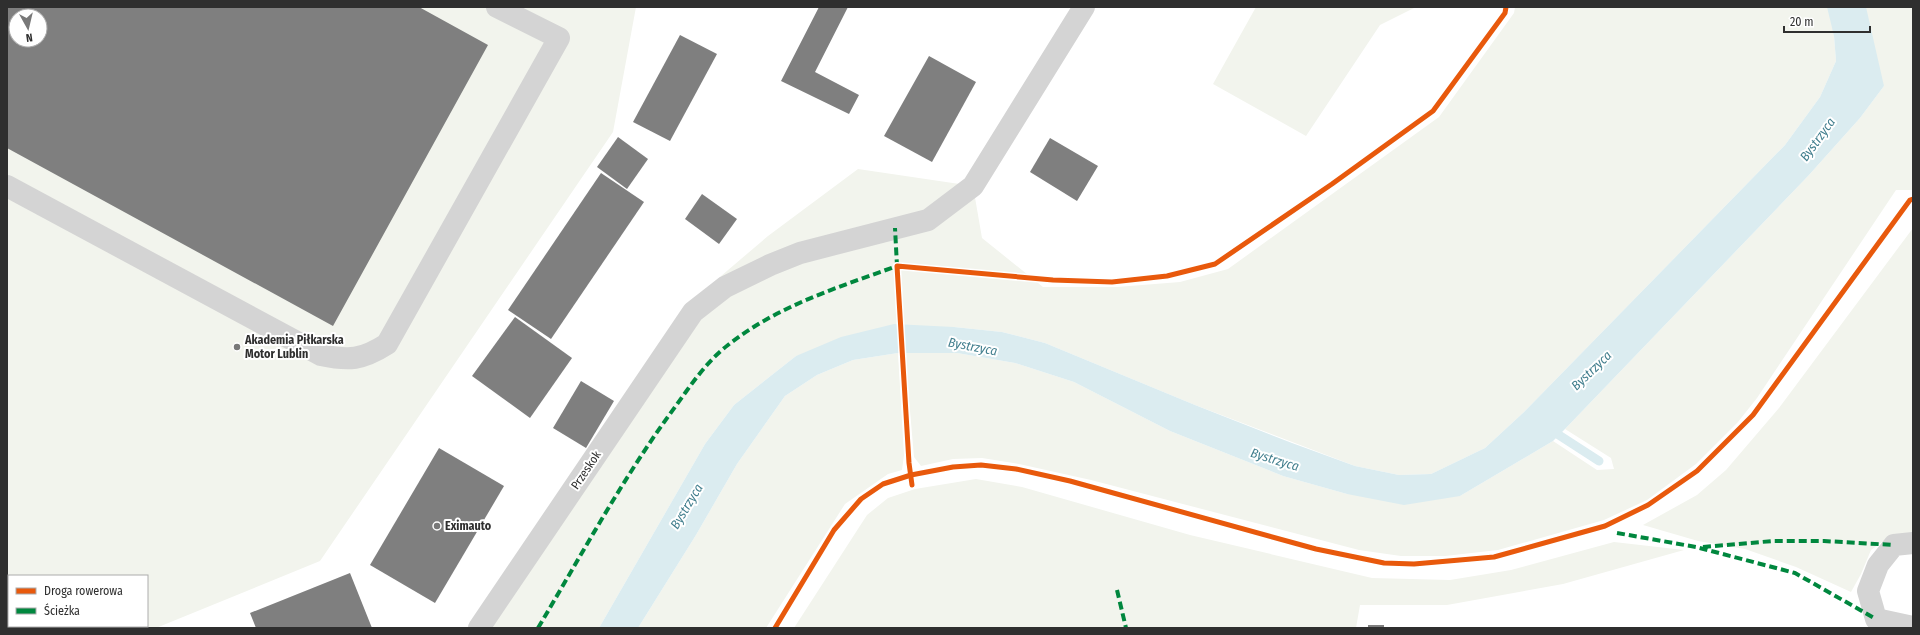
<svg xmlns="http://www.w3.org/2000/svg" width="1920" height="635" viewBox="0 0 1920 635" font-family="'Fira Sans Condensed',sans-serif">
  <style>
    .green { fill: #f2f4ed; fill-rule: evenodd }
    .water { fill: #dbecf0 }
    .pier { fill: #fff }
    .lines { fill: none; stroke-linecap: round; stroke-linejoin: round }
    .stream { stroke: #dbecf0; stroke-width: 9 }
    .building { fill: #7f7f7f; fill-rule: evenodd }
    .minor { stroke: #d4d4d4; stroke-width: 22 }
    .quiet { stroke: #00873e; stroke-width: 4; stroke-dasharray: 8 4; stroke-linecap: butt }
    .cycleway-casing { stroke: #fff; stroke-width: 8 }
    .cycleway { stroke: #e8590c; stroke-width: 5 }
    .poi-dot { fill: #787878; stroke: #fff; stroke-width: 1.5 }
    .labels { text-anchor: middle; stroke-width: 4; stroke-linejoin: round; paint-order: stroke }
    .poi-label { font-size: 12px; font-weight: bold; fill: #2f2f2f; stroke: #fff; text-anchor: start }
    .street-label { font-size: 12px; fill: #2f2f2f; stroke: #fff }
    .water-label { font-size: 13px; font-style: italic; fill: #417e8d; stroke: #fff }
  </style>
  <rect width="100%" height="100%" fill="#fff"/>
  <g class="green">
    <path d="M7,7h629l-23,125 -293,429 -164,67h-149zM16,16h24v24h-24zM9,576h138v50h-138z"/>
    <path d="M1256,7h160l-36,18 -74,111 -93,-52z"/>
    <path d="M1515,7h398v183h-17l-139,208 -19,24 -42,42 -49,36 -43,20 -106,30 -53,6h-44l-42,-6 -268,-70 -72,-16 -37,-6 -29,1 -32,7 -7,-9 -9,-104h52l58,10 59,19 96,49 113,45 64,18 113,2 93,-55 44,29 17,-1 -3,-11 -46,-29 244,-254 51,-57 24,-32 -50,-50 2,25 -16,36 -35,48 -261,267 -39,36 -54,26 -32,1 -44,-9 -160,-61 -150,-62 -43,-11 -48,-5 -158,29 -62,49 -29,39 -106,184h-120l235,-346 54,-46 90,-67 115,17 9,52 61,49h74l63,-5 48,-13 211,-152 75,-104z"/>
    <path d="M1913,228v305l-24,4 -18,13 -10,24 -10,18 -55,-25 -51,-18 -47,-8 -55,-16 54,-30 29,-25 53,-62z"/>
    <path d="M898,353l6,102 -2,15 -14,4 -43,30 -79,124h-128l58,-93 41,-71 48,-68 32,-21 36,-15z"/>
    <path d="M976,479l46,8 168,48 182,43 78,2 61,-10 103,-28 70,8 -121,34 -116,21h-87l-4,23h-562l73,-113 21,-17 27,-9z"/>
  </g>
  <path class="water" d="M1827,7h39l18,79 -24,32 -51,57 -244,254 -12,12 -93,55 -56,9 -57,-11 -64,-18 -113,-45 -96,-49 -59,-19 -58,-10h-59l-45,7 -36,15 -32,21 -48,68 -41,71 -58,93h-39l106,-184 29,-39 62,-49 45,-19 53,-13 60,3 48,5 43,11 150,62 97,38 63,23 44,9 32,-1 54,-26 39,-36 261,-267 35,-48 16,-36 -2,-25z"/>
  <path class="pier" d="M897,322h6l2,33h-6z"/>
  <g class="lines">
    <path class="stream" d="M1548,428l51,33"/>
  </g>
  <g class="building">
    <path d="M7,7h412l69,38 -155,281 -326,-178zM16,16h24v24h-24z"/>
    <path d="M819,7h29l-33,65 44,23 -10,19 -68,-33z"/>
    <path d="M680,35l37,19 -47,87 -37,-19z"/>
    <path d="M929,56l47,26 -44,80 -48,-26z"/>
    <path d="M618,137l30,22 -21,30 -30,-22z"/>
    <path d="M1050,138l48,28 -21,35 -47,-29z"/>
    <path d="M601,173l43,29 -93,137 -43,-29z"/>
    <path d="M702,194l35,25 -18,25 -34,-25z"/>
    <path d="M515,317l57,41 -42,60 -58,-42z"/>
    <path d="M581,381l33,20 -28,47 -33,-20z"/>
    <path d="M439,448l65,38 -69,117 -65,-38z"/>
    <path d="M350,573l22,55h-116l-6,-15z"/>
    <rect x="1368" y="625" width="16" height="3"/>
  </g>
  <g class="lines">
    <g class="minor">
      <path d="M7,186l314,169c28,6 41,5 66,-11l172,-306 -62,-31"/>
      <path d="M1913,627l-37,-8 -8,-28 10,-26 16,-20 19,-2"/>
      <path d="M479,628l214,-316 32,-25 45,-22 30,-12 128,-33 45,-34 111,-179"/>
    </g>
    <g class="quiet">
      <path d="M1617,533l79,14 99,26 81,46"/>
      <path d="M1703,547l70,-6h51l70,4"/>
      <path d="M1117,590l9,38"/>
      <path d="M538,628c44,-74 86,-152 137,-221 16,-22 31,-45 53,-62 49,-39 111,-58 169,-79l-2,-38"/>
    </g>
    <g class="cycleway-casing">
      <g id="cycleway">
        <path d="M912,485l-3,-22 -12,-197 156,14 59,2 55,-6 48,-12 117,-80 101,-73 72,-98 1,-6"/>
        <path d="M775,628l59,-98 27,-31 22,-15 28,-9 42,-8 28,-2 35,4 54,12 246,68 68,14 30,1 80,-7 111,-31 43,-21 49,-34 56,-56 157,-215 3,-1"/>
      </g>
    </g>
    <use href="#cycleway" class="cycleway"/>
  </g>
  <g class="poi-dot">
    <circle cx="237" cy="347" r="4"/>
    <circle cx="437" cy="526" r="4"/>
  </g>
  <g class="labels">
    <g class="poi-label">
      <text x="245" y="344">Akademia Piłkarska<tspan x="245" dy="14">Motor Lublin</tspan></text>
      <text x="445" y="530">Eximauto</text>
    </g>
    <g class="street-label">
      <text transform="translate(586 470) rotate(-56)" y="4">Przeskok</text>
    </g>
    <g class="water-label">
      <text transform="translate(1817 139) rotate(-54)" y="5">Bystrzyca</text>
      <text transform="translate(973 346) rotate(11)" y="5">Bystrzyca</text>
      <text transform="translate(1591 370) rotate(-44)" y="5">Bystrzyca</text>
      <text transform="translate(1275 459) rotate(17)" y="5">Bystrzyca</text>
      <text transform="translate(686 506) rotate(-59)" y="5">Bystrzyca</text>
    </g>
  </g>
  <rect width="1920" height="635" fill="none" stroke="#2f2f2f" stroke-width="16"/>
  <rect x="8" y="575" width="140" height="52" fill="#ffffff" stroke="#acacac"/>
  <rect x="16" y="588" width="20" height="6" fill="#e8590c" stroke="#acacac"/>
  <text x="44" y="595" font-size="12" fill="#2f2f2f">Droga rowerowa</text>
  <rect x="16" y="608" width="20" height="6" fill="#00873e" stroke="#acacac"/>
  <text x="44" y="615" font-size="12" fill="#2f2f2f">Ścieżka</text>
  <g transform="translate(28 28) rotate(172)"><circle r="19" fill="#ffffff" stroke="#acacac"/>
  <path d="M0-3L7 15L0 10L-7 15Z" fill="#787878"/>
  <text y="-6" font-size="11" font-weight="bold" text-anchor="middle" fill="#2f2f2f">N</text>
  </g>
  <path d="M1784 26v6h86v-6" fill="none" stroke="#2f2f2f" stroke-width="2"/>
  <text x="1790" y="26" font-size="12" fill="#2f2f2f" stroke="#ffffff" stroke-width="3" paint-order="stroke">20 m</text>
</svg>
